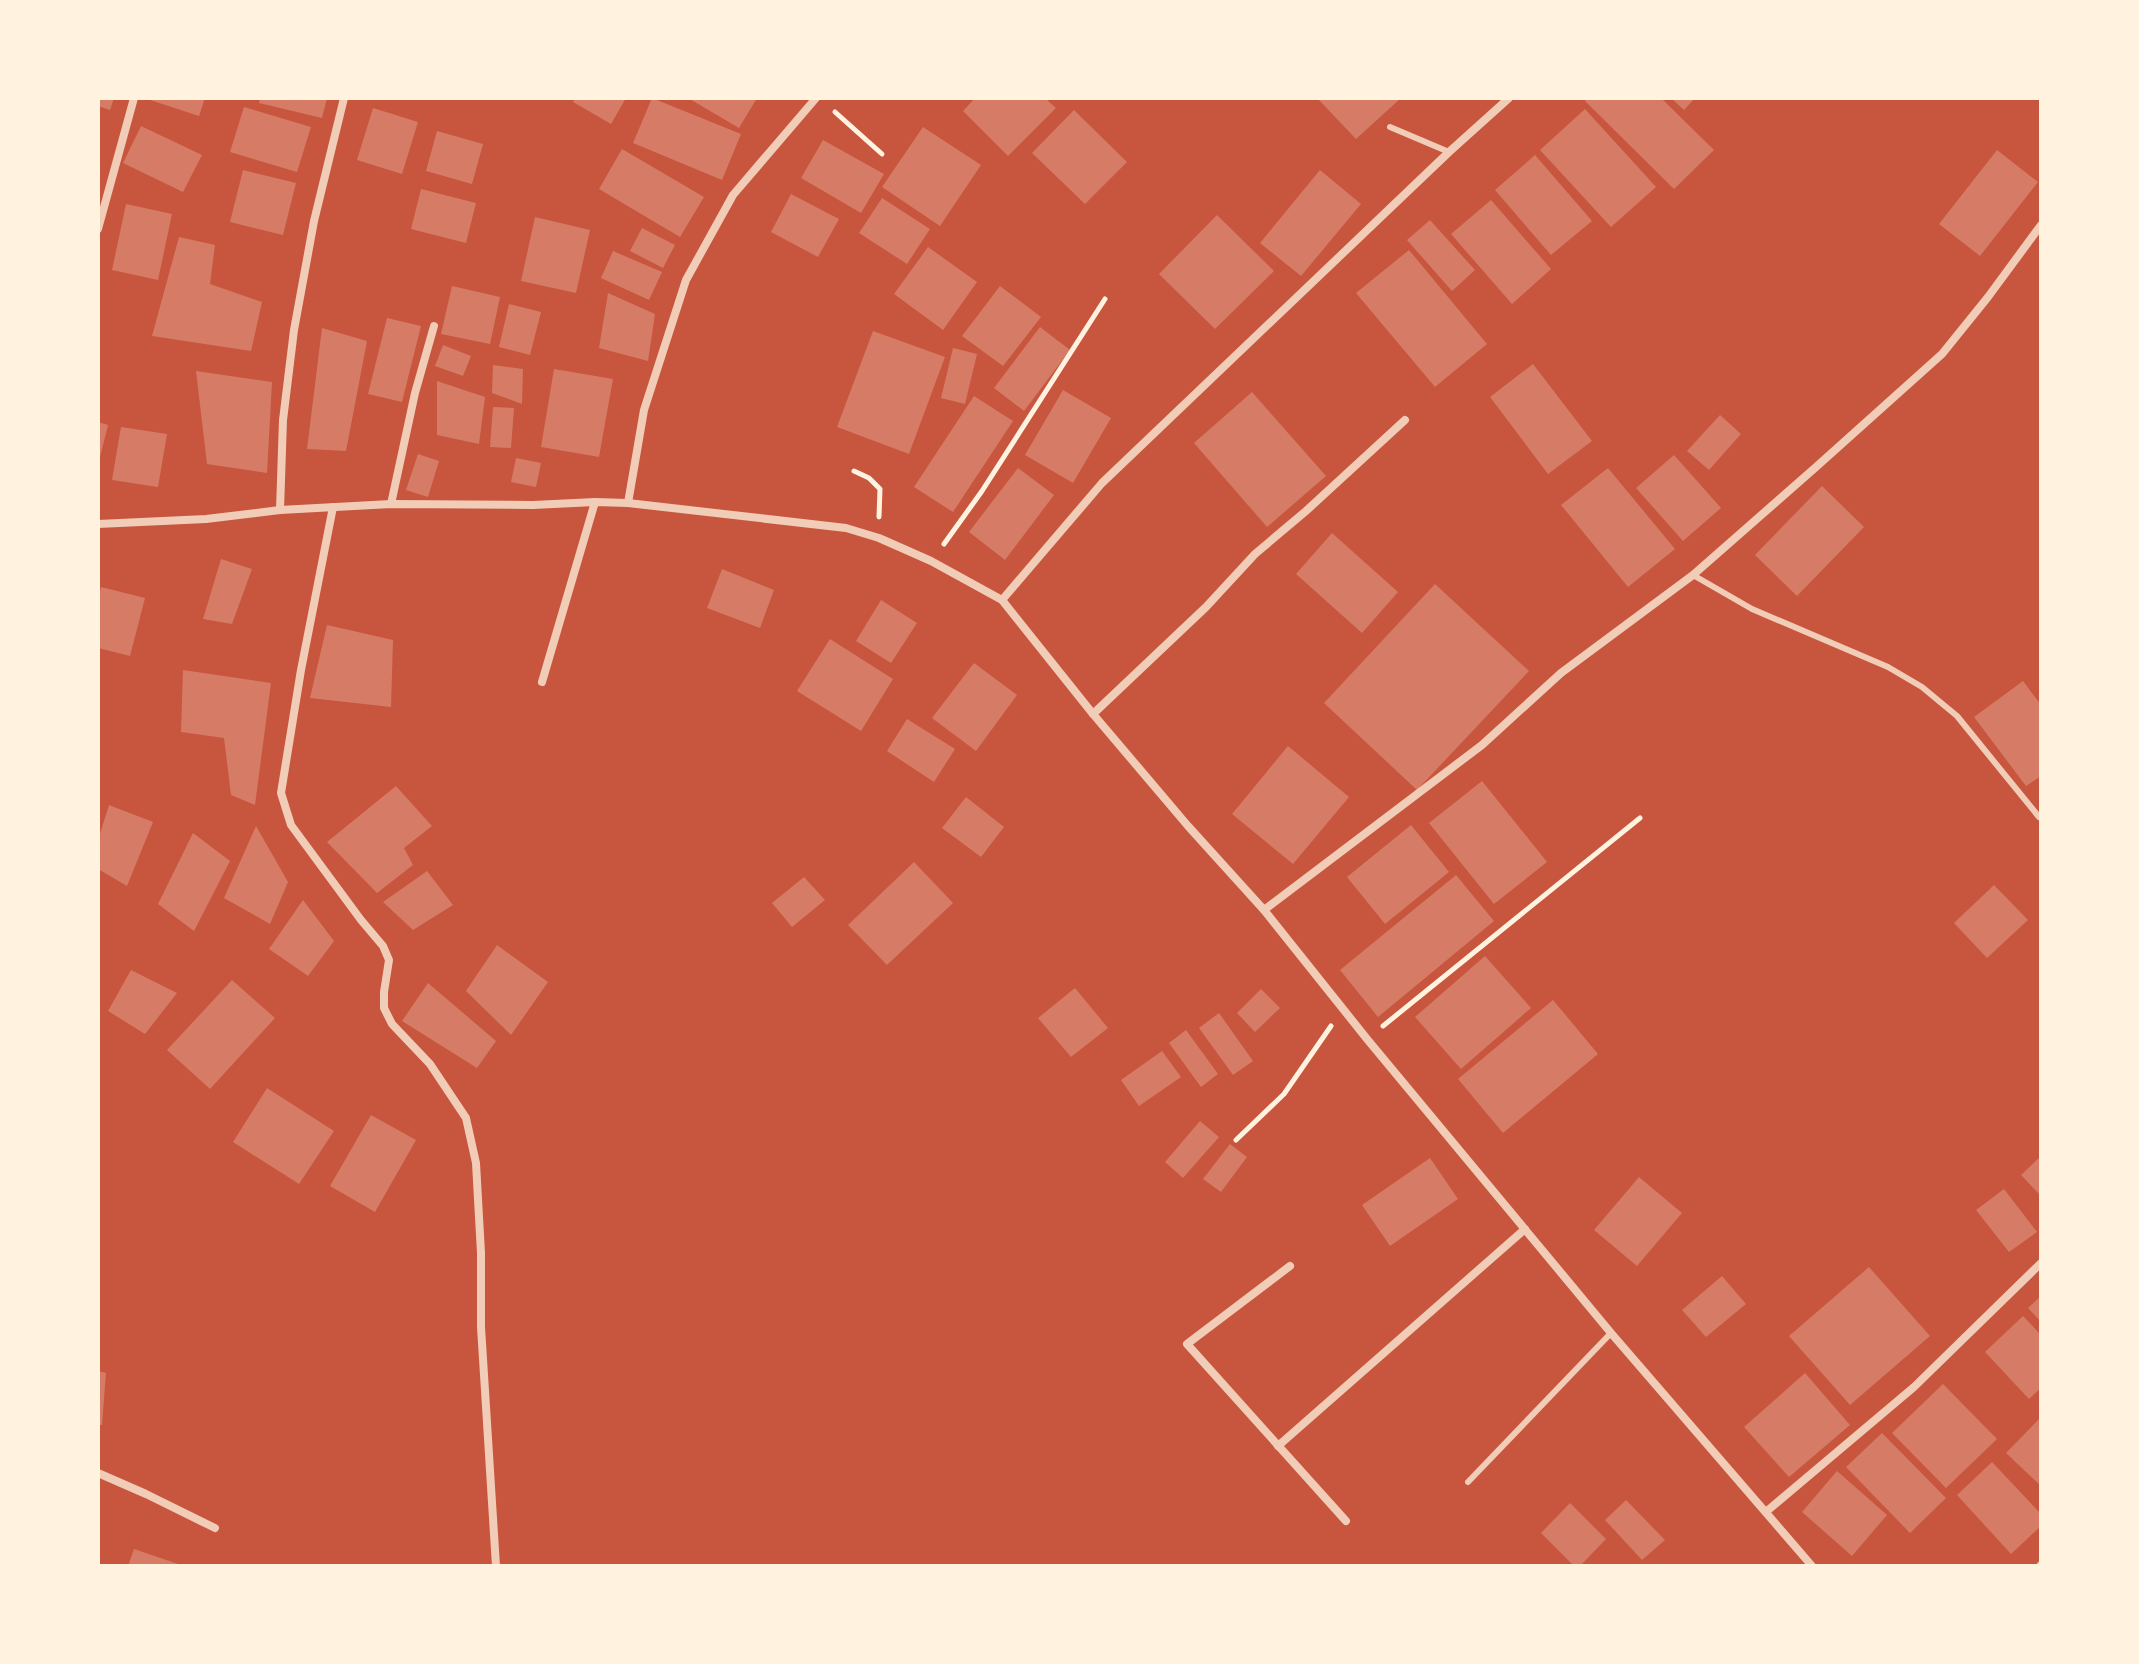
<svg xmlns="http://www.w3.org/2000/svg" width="2139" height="1664" viewBox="0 0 2139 1664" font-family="'PT Sans Narrow',sans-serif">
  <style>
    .building { fill: #d67c66 }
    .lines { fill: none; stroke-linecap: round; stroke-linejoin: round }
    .path { stroke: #fff3e0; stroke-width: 5 }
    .service { stroke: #f1ccb7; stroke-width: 6 }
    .minor { stroke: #f1ccb7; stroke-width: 8 }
  </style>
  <rect width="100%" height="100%" fill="#c8553d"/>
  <g class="building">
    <path d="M98,98h16l-4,12 -12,-4z"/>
    <path d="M144,98h61l-6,18z"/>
    <path d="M260,98h67l-5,20 -63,-15z"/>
    <path d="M575,98h51l-15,26 -38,-22z"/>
    <path d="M652,98l89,36 -19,46 -89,-37z"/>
    <path d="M688,98h69l-18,30z"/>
    <path d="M975,98h70l11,10 -48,48 -45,-45z"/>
    <path d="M1317,98h84l-45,41z"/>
    <path d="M1588,98h73l53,52 -40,39 -89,-88z"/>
    <path d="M1671,98h24l-11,12z"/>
    <path d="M244,107l67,20 -14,45 -67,-20z"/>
    <path d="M373,108l45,14 -16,52 -45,-14z"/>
    <path d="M1585,109l71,78 -45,40 -71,-77z"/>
    <path d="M1074,110l53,52 -42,42 -53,-51z"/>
    <path d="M141,126l61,29 -19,37 -60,-29z"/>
    <path d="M923,127l58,38 -41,61 -58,-39z"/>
    <path d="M437,131l46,13 -11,40 -46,-13z"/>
    <path d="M823,140l61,34 -23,39 -60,-35z"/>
    <path d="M622,149l82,48 -24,40 -81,-48z"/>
    <path d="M1997,150l41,32 -58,74 -41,-32z"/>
    <path d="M1535,155l57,66 -41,34 -56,-65z"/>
    <path d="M243,170l53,13 -13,52 -53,-13z"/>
    <path d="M1320,170l41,34 -60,72 -41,-33z"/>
    <path d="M421,189l55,14 -10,40 -55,-14z"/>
    <path d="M791,194l48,25 -21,38 -47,-25z"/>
    <path d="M882,198l48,31 -23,35 -48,-31z"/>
    <path d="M1491,200l60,69 -39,35 -61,-70z"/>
    <path d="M126,204l46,10 -14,66 -46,-10z"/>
    <path d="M1217,215l57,56 -59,58 -56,-55z"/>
    <path d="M535,217l55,13 -14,63 -55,-12z"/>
    <path d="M1430,220l45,50 -23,21 -45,-51z"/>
    <path d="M642,228l33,17 -12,23 -33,-17z"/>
    <path d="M179,237l36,8 -5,39 52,18 -11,49 -99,-15z"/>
    <path d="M928,247l49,35 -34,48 -49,-36z"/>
    <path d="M1409,250l78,94 -52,43 -79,-94z"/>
    <path d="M613,251l49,21 -13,28 -48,-22z"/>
    <path d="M452,286l48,11 -10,47 -49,-10z"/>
    <path d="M1000,286l41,31 -38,49 -41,-30z"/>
    <path d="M608,293l47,21 -7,47 -49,-13z"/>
    <path d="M509,304l32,8 -11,43 -31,-8z"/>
    <path d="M387,318l34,8 -19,76 -34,-8z"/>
    <path d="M1040,327l30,23 -46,61 -30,-23z"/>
    <path d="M322,328l45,13 -21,110 -39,-2z"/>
    <path d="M873,331l72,26 -36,97 -72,-27z"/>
    <path d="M443,345l28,11 -8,20 -28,-10z"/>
    <path d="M953,348l24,6 -12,50 -24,-6z"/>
    <path d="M1533,364l59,77 -44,33 -58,-77z"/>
    <path d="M493,365l30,4 -1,35 -30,-11z"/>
    <path d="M554,369l59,10 -14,78 -58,-10z"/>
    <path d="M196,371l76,11 -5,91 -60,-9z"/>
    <path d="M437,381l48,16 -6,47 -42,-9z"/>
    <path d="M1063,390l48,28 -38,65 -48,-28z"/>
    <path d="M1252,392l74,84 -59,51 -73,-84z"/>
    <path d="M974,396l39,25 -60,91 -39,-25z"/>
    <path d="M493,407l21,1 -3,40 -21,-1z"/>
    <path d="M1720,415l21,19 -32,36 -22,-19z"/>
    <path d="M98,422l10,3 -9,36h-1z"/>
    <path d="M121,427l46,7 -9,53 -46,-7z"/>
    <path d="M418,454l21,7 -11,36 -22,-7z"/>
    <path d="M1674,455l47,53 -38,33 -47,-53z"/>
    <path d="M516,458l25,5 -5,24 -25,-5z"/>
    <path d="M1018,468l36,27 -49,65 -36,-28z"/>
    <path d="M1608,468l67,81 -47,38 -67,-82z"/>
    <path d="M1822,486l42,41 -67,69 -42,-41z"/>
    <path d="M1332,533l66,59 -36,41 -66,-59z"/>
    <path d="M221,559l31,10 -20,55 -29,-5z"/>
    <path d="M722,569l52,21 -14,38 -53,-20z"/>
    <path d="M1435,584l94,87 -112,119 -93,-87z"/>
    <path d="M101,587l44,11 -15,58 -32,-8v-48z"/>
    <path d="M881,600l36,23 -26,40 -35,-22z"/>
    <path d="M327,625l66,15 -2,67 -81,-9z"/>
    <path d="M830,639l63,40 -32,52 -64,-40z"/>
    <path d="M974,663l43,32 -41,56 -44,-33z"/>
    <path d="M183,670l88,13 -16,122 -24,-10 -7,-57 -43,-6z"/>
    <path d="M2023,681l18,24v71l-15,10 -52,-69z"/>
    <path d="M907,719l48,30 -21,33 -47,-31z"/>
    <path d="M1288,746l61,51 -56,67 -61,-50z"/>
    <path d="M1482,781l65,81 -53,42 -65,-81z"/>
    <path d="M396,786l36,40 -28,22 9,17 -36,28 -50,-51z"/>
    <path d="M966,797l38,30 -23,30 -39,-29z"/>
    <path d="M109,805l44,17 -26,64 -29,-17v-29z"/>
    <path d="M1411,825l38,47 -64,52 -38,-47z"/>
    <path d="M256,826l32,56 -18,42 -46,-26z"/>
    <path d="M193,833l37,28 -36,70 -36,-27z"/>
    <path d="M914,862l39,41 -66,62 -39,-40z"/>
    <path d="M427,871l26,34 -40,25 -30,-28z"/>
    <path d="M1456,875l38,46 -116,96 -38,-47z"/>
    <path d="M804,877l21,23 -33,27 -20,-24z"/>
    <path d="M1994,885l34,35 -41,38 -33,-35z"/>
    <path d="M303,900l31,41 -26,35 -39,-27z"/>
    <path d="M497,945l51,37 -37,53 -45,-44z"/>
    <path d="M1485,956l46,52 -70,61 -46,-52z"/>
    <path d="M131,970l46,23 -32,41 -37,-23z"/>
    <path d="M232,980l43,38 -65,71 -43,-39z"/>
    <path d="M428,983l68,58 -19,27 -75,-47z"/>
    <path d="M1075,988l33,40 -37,29 -33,-39z"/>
    <path d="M1261,989l19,19 -25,24 -18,-19z"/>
    <path d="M1553,1000l45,54 -95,79 -45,-54z"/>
    <path d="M1219,1013l34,48 -20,14 -34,-47z"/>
    <path d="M1186,1030l32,44 -17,13 -32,-44z"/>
    <path d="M1162,1051l19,26 -42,29 -18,-26z"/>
    <path d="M267,1088l67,43 -35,53 -66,-42z"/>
    <path d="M371,1115l45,25 -41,72 -45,-26z"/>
    <path d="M1200,1121l19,16 -36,41 -18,-16z"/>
    <path d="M1230,1144l17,13 -26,35 -18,-13z"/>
    <path d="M2041,1156v40l-20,-21z"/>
    <path d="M1430,1158l28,41 -68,47 -28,-41z"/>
    <path d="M1639,1177l43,36 -45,53 -43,-36z"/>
    <path d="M2004,1189l33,43 -28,20 -33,-42z"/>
    <path d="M1869,1267l61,69 -80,69 -61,-69z"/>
    <path d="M1722,1276l24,28 -40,33 -24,-27z"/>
    <path d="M2041,1296v26l-13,-14z"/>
    <path d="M2023,1316l18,19v53l-12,11 -44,-47z"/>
    <path d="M98,1371l8,2 -4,52h-4z"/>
    <path d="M1805,1373l45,52 -61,52 -45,-50z"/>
    <path d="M1943,1384l54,55 -51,49 -54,-55z"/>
    <path d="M2041,1417v69l-35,-33z"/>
    <path d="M1882,1433l64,65 -36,35 -64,-66z"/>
    <path d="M1992,1462l49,52v12l-30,28 -54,-59z"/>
    <path d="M1837,1471l50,44 -35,41 -50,-44z"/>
    <path d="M1626,1500l39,40 -23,20 -37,-40z"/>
    <path d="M1570,1503l36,36 -26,27h-6l-33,-33z"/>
    <path d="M134,1549l47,16v1h-53z"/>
  </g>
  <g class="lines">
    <g class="path">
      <path d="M835,112l47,42"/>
      <path d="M854,471l15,7 11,11 -1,28"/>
      <path d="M944,544l38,-53 123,-192"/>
      <path d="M1383,1026l257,-208"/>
      <path d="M1236,1140l48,-46 47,-68"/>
    </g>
    <g class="service">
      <path d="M1390,127l59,25"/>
      <path d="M1693,575l59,34 136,58 34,20 35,29 82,101"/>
      <path d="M1468,1482l143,-149"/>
    </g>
    <g class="minor">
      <path d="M98,229l36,-131"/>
      <path d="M628,503l16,-93 42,-130 47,-85 83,-97"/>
      <path d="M391,504l24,-111 19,-67"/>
      <path d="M333,507l-32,163 -20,123 10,32 70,95 22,26 6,14 -5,32v16l8,16 38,40 36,54 10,45 5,90v74l15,239"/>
      <path d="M280,510l3,-90 11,-90 20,-109 30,-123"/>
      <path d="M98,524l108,-5 74,-9 111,-6 142,1 62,-3 33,1 218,25 33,10 52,23 71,39 91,114 95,112 76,84 103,129 244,294 201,233"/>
      <path d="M1002,600l100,-117 347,-331 60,-54"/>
      <path d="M542,682l53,-180"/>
      <path d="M1093,714l113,-107 49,-53 51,-43 99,-91"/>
      <path d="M1264,910l218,-165 79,-72 132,-98 123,-108 126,-113 46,-57 53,-72"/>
      <path d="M1290,1266l-103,78 159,177"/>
      <path d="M1278,1446l247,-217"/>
      <path d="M98,1473l48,21 69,34"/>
      <path d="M1767,1511l147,-124 127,-124"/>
      <path d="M2040,1566l1,-1"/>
    </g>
  </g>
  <rect width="2139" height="1664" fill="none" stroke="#fff3e0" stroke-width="200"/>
</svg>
